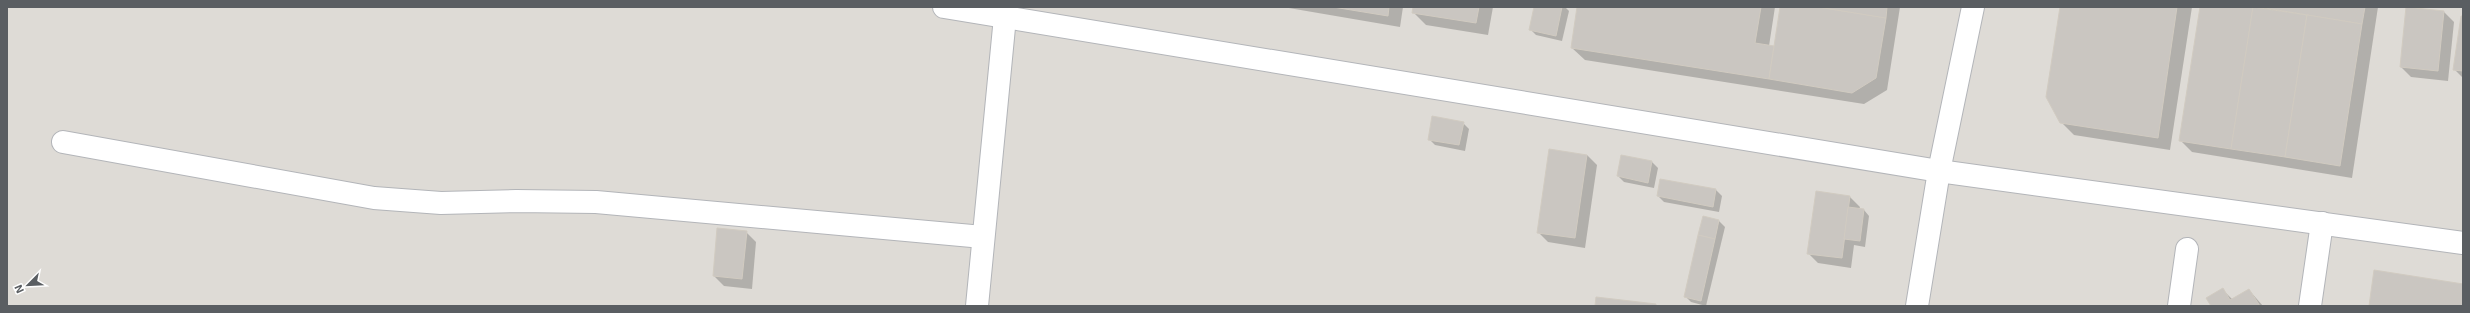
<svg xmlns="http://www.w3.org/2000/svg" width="2470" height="313" viewBox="0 0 2470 313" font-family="'Exo 2',sans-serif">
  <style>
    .industrial { fill: #dedbd6 }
    .shadow { fill: #0003 }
    .building { fill: #cac6c1; stroke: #d1cbc1 }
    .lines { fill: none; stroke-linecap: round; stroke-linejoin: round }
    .minor-casing { stroke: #b3b5b9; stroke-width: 24 }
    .minor { stroke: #fff; stroke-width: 22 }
  </style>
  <rect width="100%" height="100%" fill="#eceae2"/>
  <rect class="industrial" x="7" y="7" width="2456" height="299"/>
  <g class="shadow">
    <path d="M1283,7h120l-3,20z"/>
    <path d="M1414,7h79l-5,28 -62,-10 -13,-13z"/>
    <path d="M1535,7h30l4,4 -7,30 -26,-6 -6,-6z"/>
    <path d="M1578,7h197l-6,39 6,1 6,-40h119l-13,83 -23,14 -279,-44 -13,-12z"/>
    <path d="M2061,7h131l-22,143 -96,-15 -13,-13z"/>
    <path d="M2201,7h177l-26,171 -160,-26 -12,-12z"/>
    <path d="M2444,12l10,10 -6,59 -37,-4 -10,-10z"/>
    <path d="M2463,17v61l-9,-9z"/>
    <path d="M1463,123l6,6 -4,22 -30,-6 -6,-6z"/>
    <path d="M1587,155l10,10 -12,83 -37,-6 -10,-10z"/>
    <path d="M1622,156l30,6 6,6 -4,20 -30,-6 -6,-6z"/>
    <path d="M1716,190l6,6 -3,16 -55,-10 -6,-6z"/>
    <path d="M1850,197l10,10 -1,3h5l5,6 -4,31 -11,-2 -3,23 -33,-5 -10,-10z"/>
    <path d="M1719,221l6,6 -19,79 -15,-4 -6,-6z"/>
    <path d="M746,232l10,10 -4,47 -28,-3 -10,-10z"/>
    <path d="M2222,289l11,11 16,-10 14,16h-51z"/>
  </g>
  <g class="building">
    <path d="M1333,7h56l-1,9z"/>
    <path d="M1413,7h66l-3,16 -64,-10z"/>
    <path d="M1534,7h28l-6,29 -27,-6z"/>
    <path d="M1577,7h184l-6,36 19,3 -5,33 -198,-31z"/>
    <path d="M1780,7h38l68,11 -10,60 -24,15 -83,-14z"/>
    <path d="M1818,7h69l-1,11z"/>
    <path d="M2060,7h117l-19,131 -98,-15 -14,-26z"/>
    <path d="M2200,7h53l-22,142 -52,-8z"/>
    <path d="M2253,7l54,8 -22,142 -54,-8z"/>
    <path d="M2259,7h106l-3,17z"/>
    <path d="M2406,7l38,4 -6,60 -38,-4z"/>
    <path d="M2307,15l55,9 -22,142 -55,-9z"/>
    <path d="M2461,16h2v55l-10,-1z"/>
    <path d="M1432,116l32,6 -5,23 -31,-5z"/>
    <path d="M1549,149l38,6 -12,83 -38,-5z"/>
    <path d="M1621,155l31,6 -4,22 -31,-7z"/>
    <path d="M1660,179l56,10 -3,18 -56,-11z"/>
    <path d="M1816,191l34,5 -8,62 -35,-4z"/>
    <path d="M1848,207l16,2 -4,32 -16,-2z"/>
    <path d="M1703,216l16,4 -4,19 -17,-4z"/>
    <path d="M717,228l30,3 -5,48 -29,-3z"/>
    <path d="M1698,235l17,4 -14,62 -17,-4z"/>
    <path d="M2374,270l89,14v22h-94z"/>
    <path d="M2223,288l7,12 19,-11 11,17h-49l-5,-8z"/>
    <path d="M1596,297l60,7v2h-61z"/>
  </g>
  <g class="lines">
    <g class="minor-casing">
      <g id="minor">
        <path d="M944,7l995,164 524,72"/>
        <path d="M63,142l311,56 67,5 75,-2 80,1 387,35"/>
        <path d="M977,306l28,-289"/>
        <path d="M1917,306l22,-135 34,-164"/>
        <path d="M2179,306l8,-57"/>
        <path d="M2310,306l12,-83"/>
      </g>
    </g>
    <use href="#minor" class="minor"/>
  </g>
  <rect width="2470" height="313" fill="none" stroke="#5a5e62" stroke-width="16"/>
  <g transform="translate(28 285) rotate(246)" stroke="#ffffff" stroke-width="3" paint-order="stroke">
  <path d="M0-3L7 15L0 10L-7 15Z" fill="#5a5e62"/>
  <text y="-6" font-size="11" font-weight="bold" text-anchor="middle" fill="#5a5e62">N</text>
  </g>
</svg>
